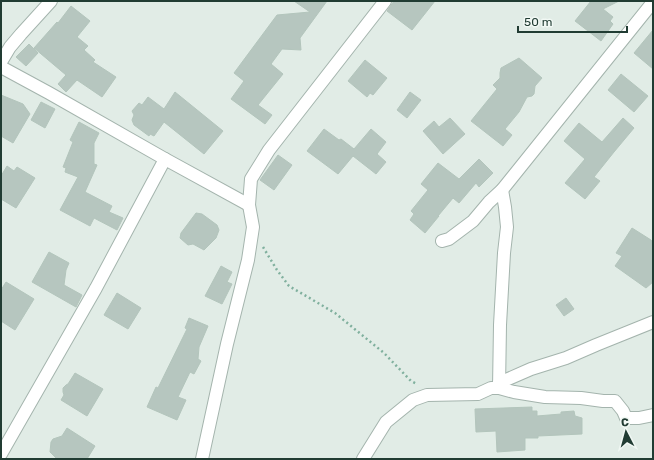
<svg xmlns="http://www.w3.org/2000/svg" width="654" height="460" viewBox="0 0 654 460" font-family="Rubik,sans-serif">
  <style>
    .building { fill: #b6c6bf; stroke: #b3c5bc }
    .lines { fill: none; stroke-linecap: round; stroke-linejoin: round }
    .minor-casing { stroke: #a4b4ad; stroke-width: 14 }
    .path { stroke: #80b09e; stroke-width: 2.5; stroke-dasharray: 2 3; stroke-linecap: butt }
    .minor { stroke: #fff; stroke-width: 12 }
  </style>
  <rect width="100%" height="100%" fill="#e1ece6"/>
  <g class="building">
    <path d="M294,1h33l-27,37 1,12 -19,-1 -11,15 12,10 -25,31 14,10 -7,9 -34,-25 13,-18 -10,-8 43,-58 33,-3z"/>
    <path d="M394,1h41l-23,29 -25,-19z"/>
    <path d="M591,1h28l-16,8 10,8 -3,4 3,3 -12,17 -26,-20z"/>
    <path d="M71,6l19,15 -13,16 11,9 -4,4 11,10 -2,2 23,15 -14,20 -25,-17 -11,12 -8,-8 8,-9 -32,-27 23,-26 1,1z"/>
    <path d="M653,30v39l-19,-16z"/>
    <path d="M29,44l9,9 -12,13 -10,-9z"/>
    <path d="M519,58l23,20 -7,8 -1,8 -2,2 -5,1 -8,15 -14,17 7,6 -9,11 -32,-25 26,-32 -4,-4 7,-7v-5l1,-5z"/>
    <path d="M365,60l22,18 -14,17 -3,-2 -3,4 -19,-16z"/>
    <path d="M621,74l27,22 -14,16 -26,-22z"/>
    <path d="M175,92l48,39 -19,23 -40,-32 -10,14 -4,-2 -1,2 -15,-11 -2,-5 2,-5 -2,-4 7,-8 3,2 6,-8 16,12z"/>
    <path d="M410,92l11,8 -14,18 -10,-8z"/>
    <path d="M1,95l22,9 7,10 -17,29 -12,-7z"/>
    <path d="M41,102l14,7 -10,19 -14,-8z"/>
    <path d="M450,118l15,16 -22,20 -20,-23 11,-10 5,6z"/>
    <path d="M623,118l11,10 -20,24 -20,25 6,4 -15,18 -20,-16 20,-24 -21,-18 15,-18 23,19z"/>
    <path d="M79,122l20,11 -5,10v21l3,1 -12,27 27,14 -3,6 14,6 -6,12 -23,-12 -4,8 -30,-16 18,-33 -13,-5 1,-4 -3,-1 10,-25 -3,-2z"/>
    <path d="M324,129l15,11 2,-1 13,10 17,-20 15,13 -9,12 9,8 -10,12 -23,-18 -15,18 -31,-23z"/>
    <path d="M278,155l14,10 -18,25 -14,-10z"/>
    <path d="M479,159l14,14 -14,14 -3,-4 -17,20 -6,-5 -15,18h1l-14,17 -15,-13 4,-6 -3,-3 17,-21 -7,-6 17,-21 21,16z"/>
    <path d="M7,166l7,5 3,-4 18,11 -19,30 -15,-9v-23z"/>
    <path d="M196,213l6,1 15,11 2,5 -3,8 -12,12 -11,-6 -5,1 -8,-7 1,-5z"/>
    <path d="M632,228l19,12 2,3v39l-7,6 -31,-22 7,-10 -6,-3z"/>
    <path d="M49,252l20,11 -3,7 -2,15 18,10 -6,12 -44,-25z"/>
    <path d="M221,266l11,6 -5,10 5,2 -10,20 -17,-8z"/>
    <path d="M6,282l28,17 -19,31 -14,-9v-31z"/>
    <path d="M117,293l24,15 -13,21 -24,-14z"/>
    <path d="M566,298l8,11 -10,7 -8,-11z"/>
    <path d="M189,318l19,8 -9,21 -1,12 3,2 -7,13 -4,-2 -12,25 8,3 -9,20 -30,-13 9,-20 2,1 29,-59 -2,-1z"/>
    <path d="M75,373l28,16 -16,27 -26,-16 3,-5 -1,-3v-4l3,-3 2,-1z"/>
    <path d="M532,407v4h5v5l24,-2v-2l13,-1 1,5 7,2v16l-44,2v2h-13v12l-28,2 -1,-21 -20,1 -1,-23z"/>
    <path d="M67,428l28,18 -8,13h-30l-7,-7 1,-10 2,-3 9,-3z"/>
  </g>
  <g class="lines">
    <g class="minor-casing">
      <g id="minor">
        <path d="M1,62l9,-15 11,-13 30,-33"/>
        <path d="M1,67l48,26 116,66 84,46"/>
        <path d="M442,241l7,-2 24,-18 16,-19 13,-12 151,-188"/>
        <path d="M499,383l32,-14 35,-11 30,-13 57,-23"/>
        <path d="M499,388l1,-63 4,-72 3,-26 -2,-20 -3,-17"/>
        <path d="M1,454l95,-166 69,-129"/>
        <path d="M202,459l25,-115 21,-84 5,-33 -4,-22 2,-26 18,-29 116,-149"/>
        <path d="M363,459l23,-37 27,-22 14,-5 51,-1 13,-6h8l15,4 31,5 36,1 22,3h12l8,10 3,7h13l14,-3"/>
      </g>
    </g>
    <path class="path" d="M263,247l14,23 12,16 46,27 49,40 27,28 6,3"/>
    <use href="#minor" class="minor"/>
  </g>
  <rect width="654" height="460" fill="none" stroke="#213c33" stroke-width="4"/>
  <g transform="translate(626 432) rotate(354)" stroke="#f1f8f4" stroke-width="3" paint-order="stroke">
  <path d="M0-3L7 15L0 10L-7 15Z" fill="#213c33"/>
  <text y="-6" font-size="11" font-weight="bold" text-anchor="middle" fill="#213c33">С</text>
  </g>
  <path d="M518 26v6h109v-6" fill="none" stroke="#213c33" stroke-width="2"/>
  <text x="524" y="26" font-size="12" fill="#213c33" stroke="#f1f8f4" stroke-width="3" paint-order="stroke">50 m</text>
</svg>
